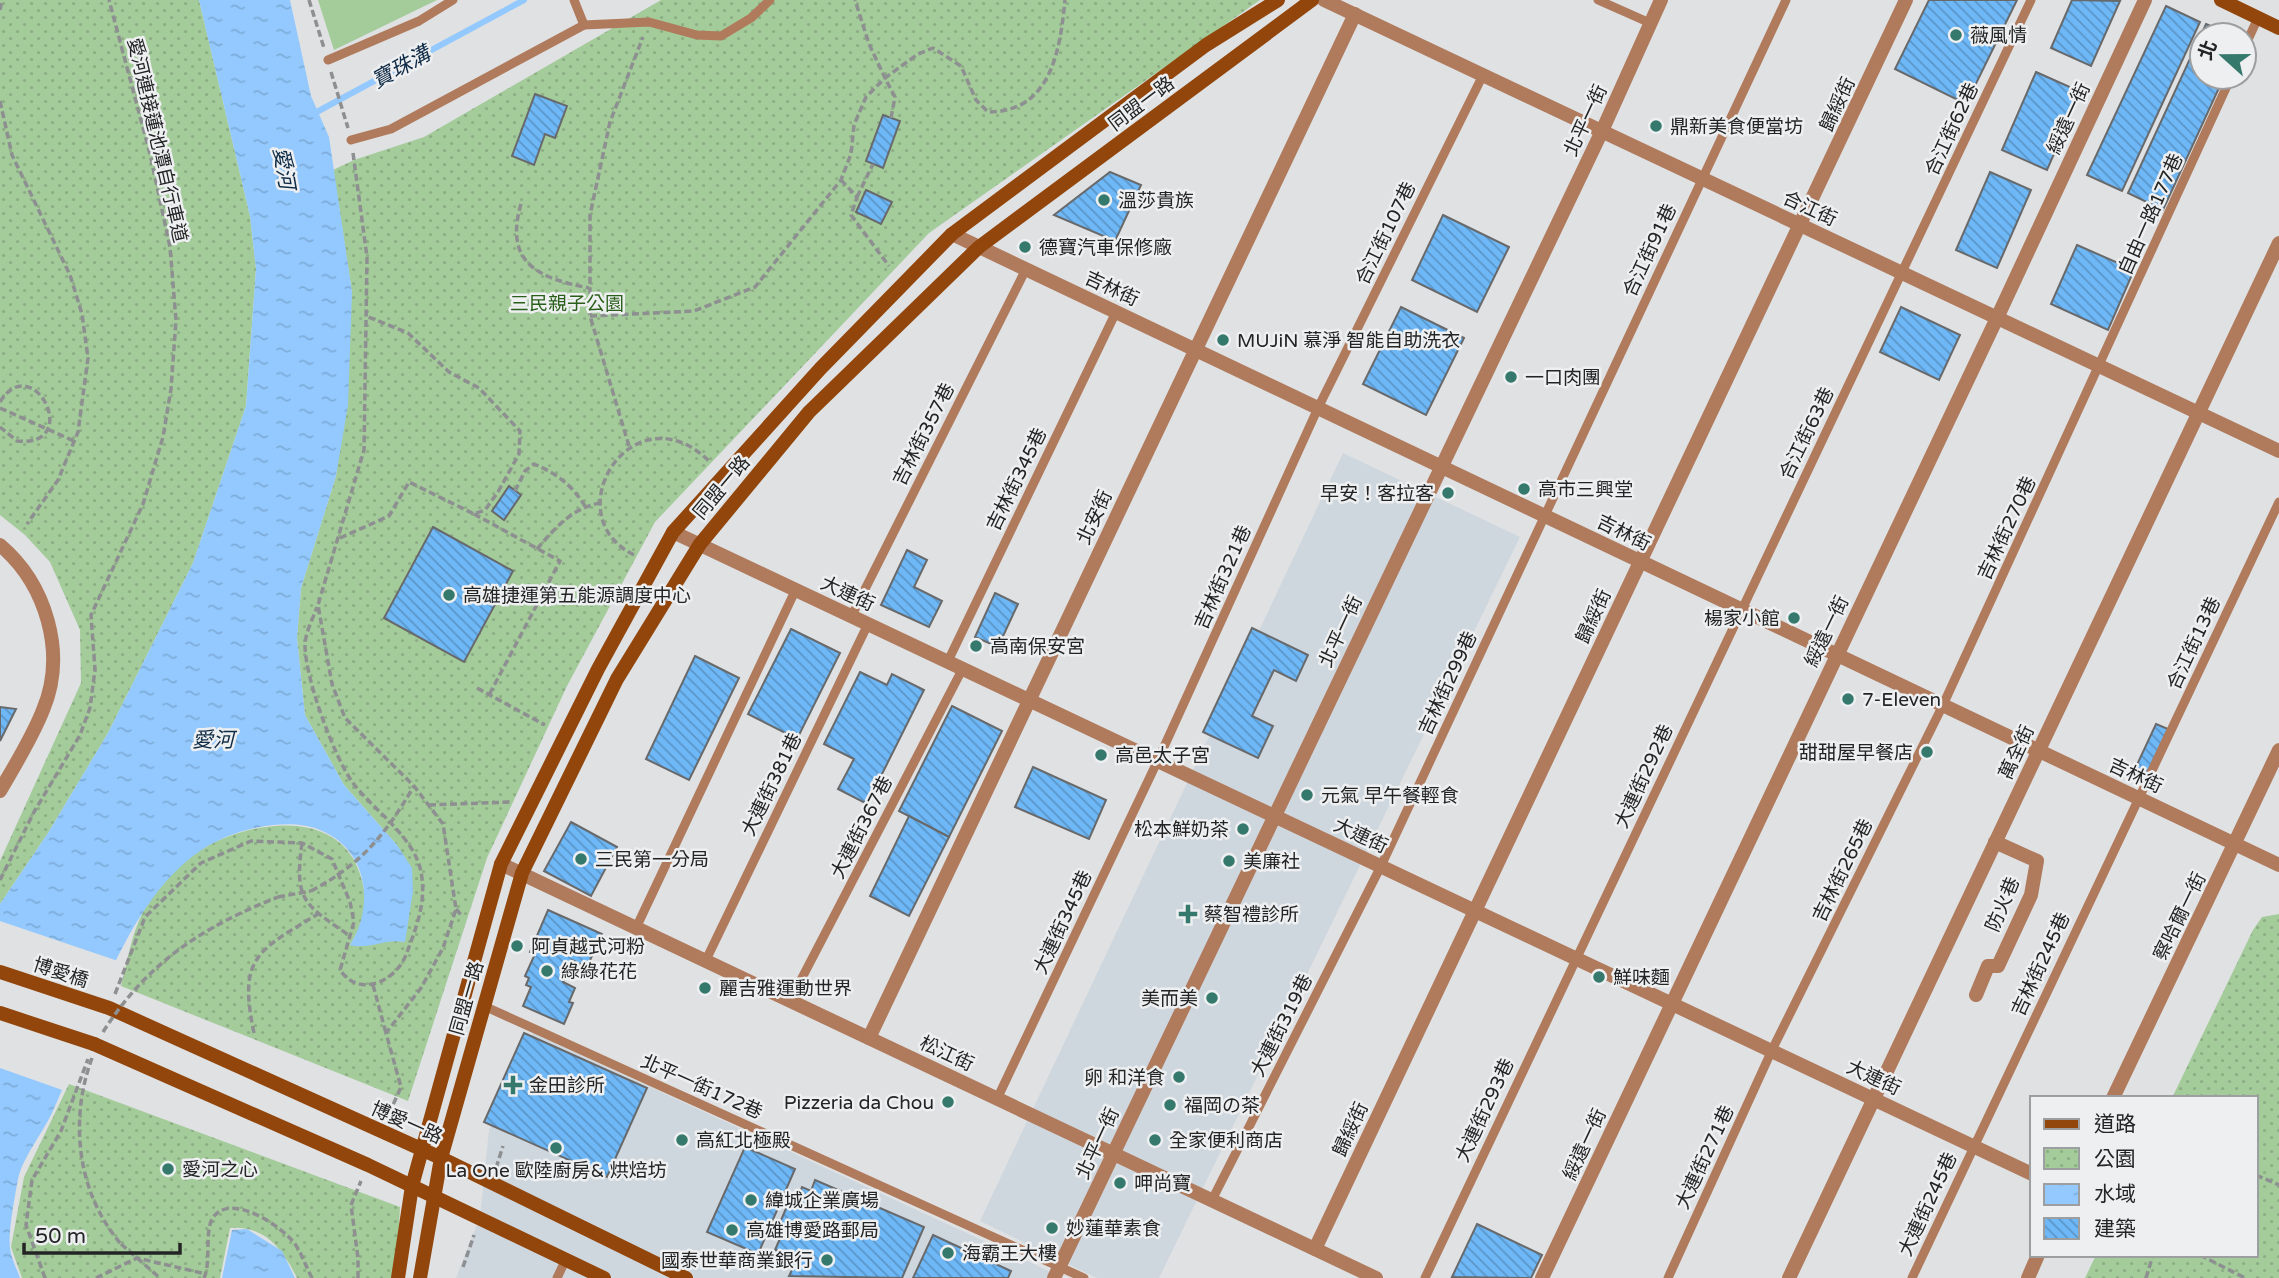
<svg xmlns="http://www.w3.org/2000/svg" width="2279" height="1278" viewBox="0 0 2279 1278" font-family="'Varela Round','Noto Sans TC','Noto Sans JP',sans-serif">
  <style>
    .built { fill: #cfd7de }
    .green { fill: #a4cb9a }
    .park { fill: url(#park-dots) }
    .water { fill: url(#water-ripples) }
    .pier { fill: #dfe1e3 }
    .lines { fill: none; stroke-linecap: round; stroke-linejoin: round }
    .stream { stroke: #93c9fe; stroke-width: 6 }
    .building { fill: url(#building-back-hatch); stroke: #68696b; stroke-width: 2 }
    .path { stroke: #8d8f90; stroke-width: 3.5; stroke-dasharray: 7 3.5; stroke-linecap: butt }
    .lane { stroke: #b07a5c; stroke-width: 9 }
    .street { stroke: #b07a5c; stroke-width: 14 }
    .secondary { stroke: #92460c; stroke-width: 14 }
    .path-bridge { stroke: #8d8f90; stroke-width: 3.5; stroke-dasharray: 7 3.5; stroke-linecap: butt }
    .secondary-bridge { stroke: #92460c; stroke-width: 14 }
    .poi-dot { fill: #35796d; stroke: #edeff1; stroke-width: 2.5 }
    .labels { text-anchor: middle; stroke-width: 5; stroke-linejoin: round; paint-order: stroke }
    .poi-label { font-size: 19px; fill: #232424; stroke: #edeff1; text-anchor: start }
    .street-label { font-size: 19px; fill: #232424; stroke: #edeff1 }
    .park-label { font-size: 19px; fill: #295f18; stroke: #edeff1 }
    .water-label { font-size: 21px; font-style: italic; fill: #0f2b45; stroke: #edeff1 }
  </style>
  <defs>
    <pattern id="park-dots" width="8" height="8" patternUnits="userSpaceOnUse" patternTransform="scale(1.75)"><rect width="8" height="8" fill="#a4cb9a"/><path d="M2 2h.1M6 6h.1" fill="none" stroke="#8dae85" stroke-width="1.8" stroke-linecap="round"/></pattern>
    <pattern id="water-ripples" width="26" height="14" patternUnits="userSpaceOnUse" patternTransform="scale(1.75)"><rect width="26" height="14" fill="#93c9fe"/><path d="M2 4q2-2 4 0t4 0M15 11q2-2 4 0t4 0" fill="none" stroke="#7eacda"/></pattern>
    <pattern id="building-back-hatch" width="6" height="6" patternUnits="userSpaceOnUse" patternTransform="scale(1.75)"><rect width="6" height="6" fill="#6eb8f7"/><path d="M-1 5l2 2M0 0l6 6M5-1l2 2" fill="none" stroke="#5a95c8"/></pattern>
  </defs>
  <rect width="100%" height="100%" fill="#dfe1e3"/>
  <g class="built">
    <path d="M1343,453l177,84 -361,741h-62l-117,-57z"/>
    <path d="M533,1033l505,233 24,12h-606l24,-61 9,-87z"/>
  </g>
  <path class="green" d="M318,0h119l-103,50z"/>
  <g class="park">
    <path d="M0,0h199l51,216 6,53 -10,137 -53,157 -85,170 -60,100 -48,71v-43l81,-178 -1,-53 -30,-68 -25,-27 -25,-20z"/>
    <path d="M661,0h599l-331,233 -274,289 -88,164 -80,172 -79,243 -287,-115c6,-23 10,-50 21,-72 13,-25 37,-51 62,-66 48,-28 135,-40 156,26 9,27 5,47 -10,71 19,0 36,-7 55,-3l-8,-97 -53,-60 -39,-70 -8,-77 4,-50 35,-112 16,-184 -19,-122 21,-10 70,-23z"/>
    <path d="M2279,914v364h-194l11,-23h160v-157h-84l81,-168 9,-13z"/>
    <path d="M69,1084l331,123 -4,71h-99c-14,-28 -32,-53 -67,-50l-10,50h-198l-11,-31 13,-70z"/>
  </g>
  <g class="water">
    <path d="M199,0h91l21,96 18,41 23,155 -4,113 -12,71 -35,112 -4,50 8,77 39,70 53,60 15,23 1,23 -8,51c-19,-4 -36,8 -55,3 25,-39 18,-96 -30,-115 -34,-14 -88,0 -117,19 -80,52 -113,181 -151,264 -10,21 -29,44 -34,66 -3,17 -10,53 -8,69 1,10 7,21 10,30h-20v-374l48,-71 60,-100 85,-170 53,-157 10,-137 -6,-53z"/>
    <path d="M247,1229l35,22 13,27h-73l10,-48z"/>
  </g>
  <path class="pier" d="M0,921l121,41 -56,129 -65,-23z"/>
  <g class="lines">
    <path class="stream" d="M313,114l211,-114"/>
  </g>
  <g class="building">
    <path d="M1929,0h88l-51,104 -71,-35z"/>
    <path d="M2072,0l48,1 -29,65 -40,-18z"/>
    <path d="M2166,6l34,16 -78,169 -35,-16z"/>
    <path d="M2206,24l24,11h-28v42h22l-61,133 -35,-17z"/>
    <path d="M2036,72l45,20 -34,78 -45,-20z"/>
    <path d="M535,94l32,12 -12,32 -10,-4 -11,31 -22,-9z"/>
    <path d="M883,115l17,6 -17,47 -17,-7z"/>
    <path d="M1110,172l31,13 -26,56 -61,-26z"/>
    <path d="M1990,172l41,18 -34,78 -41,-18z"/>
    <path d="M866,190l26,12 -11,22 -25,-12z"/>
    <path d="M1443,215l66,32 -32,65 -65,-32z"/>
    <path d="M2077,245l57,25 -26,60 -57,-26z"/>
    <path d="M1401,307l63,31 -38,77 -63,-31z"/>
    <path d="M1901,307l59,28 -21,45 -59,-28z"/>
    <path d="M509,486l12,9 -17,25 -12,-9z"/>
    <path d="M433,527l80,44 -49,91 -80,-44z"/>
    <path d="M907,550l20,10 -13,27 28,14 -13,26 -48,-22z"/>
    <path d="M995,593l23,11 -20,43 -23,-10z"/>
    <path d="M1252,628l56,27 -12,26 -22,-11 -22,46 21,10 -15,32 -55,-26z"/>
    <path d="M791,629l49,24 -43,86 -49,-25z"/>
    <path d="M695,656l44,22 -50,102 -43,-21z"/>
    <path d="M860,672l27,13 5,-11 32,16 -57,114 -29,-15 16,-30 -30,-15z"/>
    <path d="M952,706l50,25 -53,106 -50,-26z"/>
    <path d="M0,707l16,2 -16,32z"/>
    <path d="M2156,724l12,5 -21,45 -12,-5z"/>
    <path d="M1033,767l73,33 -17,39 -74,-32z"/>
    <path d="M909,816l40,21 -40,79 -39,-20z"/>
    <path d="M571,822l46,25 -26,49 -47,-25z"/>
    <path d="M548,910l54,24 -15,33 -15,-7 -9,22 12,6 -6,14 4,1 -9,21 -41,-18 8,-19 -5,-2 3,-7 -4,-2 10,-22 -5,-2z"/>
    <path d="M524,1033l123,55 -40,89 -123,-55z"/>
    <path d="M745,1147l50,22 -37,85 -51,-22z"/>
    <path d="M815,1180l109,47 -22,51 -113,-2 4,-8 -11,-5 4,-9 -11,-4 7,-16 -6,-2 14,-33 6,3 6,-15 9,4z"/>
    <path d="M1477,1224l65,31 -11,23 -79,-1z"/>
    <path d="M933,1235l78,36 -3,7h-95z"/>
  </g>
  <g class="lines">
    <g class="path">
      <path d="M309,0l15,48"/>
      <path d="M0,10l2,-10"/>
      <path d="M331,72l17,56"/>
      <path d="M0,101l12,54 58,120 12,39 6,44 -10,74 -20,48 -31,44"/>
      <path d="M891,118l4,-21 -10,-19 33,-24 15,-6 28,18 15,34 12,12c63,0 72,-61 77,-112"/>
      <path d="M353,153l14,104 -3,193 -46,155 14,79 13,34 69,68 29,38 13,85 -13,39 -22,40 -35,45 15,54 -13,29"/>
      <path d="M841,180l16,17 -6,18 38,51"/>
      <path d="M857,197l16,-33"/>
      <path d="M521,204c-17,58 16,74 68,84"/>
      <path d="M590,316l104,-5 61,-24 86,-107 10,-26 3,-29 12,-28 19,-19 -16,-34 -14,-44"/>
      <path d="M0,402c33,-54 84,46 17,39l-17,-14"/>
      <path d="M0,408l74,33"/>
      <path d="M629,446l-39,-130v-101l20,-93 33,-85"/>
      <path d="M515,491l10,-20 9,-7c23,10 37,20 51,42"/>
      <path d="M474,514l86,47 -71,134"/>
      <path d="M340,538l49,-22 20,-34 65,32 11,-4 13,-18 21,-38 1,-23 -41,-43 -30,-16 -41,-39 -42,-17"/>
      <path d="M537,549c18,-21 35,-41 63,-46"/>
      <path d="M634,555c-81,-40 -1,-168 75,-94"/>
      <path d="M477,688l68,37"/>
      <path d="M429,805l81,-3"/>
      <path d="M302,843c-8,58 2,61 48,93"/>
      <path d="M0,880l34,-68 46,-77 10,-27 5,-38 -4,-55 52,-111 20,-67 8,-48 5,-69 -6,-73 -20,-93 -41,-154"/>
      <path d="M278,897l33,-6"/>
      <path d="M456,909l6,7"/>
      <path d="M373,985l13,48"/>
      <path d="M115,994l30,-77 56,-54 50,-22 51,2 30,16 18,43 4,20 -14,48c19,28 55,12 66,-15 10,-27 21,-53 15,-83 -7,-36 -47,-61 -68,-89 -19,-26 -49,-107 -48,-140 1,-11 8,-25 12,-36"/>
      <path d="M254,1033c-16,-76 3,-82 64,-119"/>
      <path d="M496,1168l7,-22"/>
      <path d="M2256,1175l23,10"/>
      <path d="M121,1244l39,34"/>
      <path d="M2200,1255l45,23"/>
      <path d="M463,1267l11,-32"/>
      <path d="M45,1278l-19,-53 6,-45 29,-49 27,-72"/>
      <path d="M96,1278l41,-20 69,16"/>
      <path d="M204,1278c8,-18 -1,-51 11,-63 19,-21 68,12 80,29 7,10 11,23 17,34"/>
      <path d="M358,1278v-20l-7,-53 10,-24"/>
      <path d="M2146,1278l7,-23"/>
    </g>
    <g class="lane">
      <path d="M574,0l10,25"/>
      <path d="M1598,0l52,23"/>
      <path d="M2244,48l14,-30"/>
      <path d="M328,60l91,-39 34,-21"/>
      <path d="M351,140l40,-11 193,-104 65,-3 48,13 24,1 30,-18 19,-18"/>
      <path d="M852,615l174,-346"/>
      <path d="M948,661l168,-349"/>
      <path d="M636,928l160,-339"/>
      <path d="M706,960l162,-336"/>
      <path d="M790,1001l173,-333"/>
      <path d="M484,1006l600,272"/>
      <path d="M997,1099l161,-339 160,-352 165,-333"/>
      <path d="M1212,1200l169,-334 405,-866"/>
      <path d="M557,1278l9,-19"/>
      <path d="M1425,1278l606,-1278"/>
      <path d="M1668,1278l104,-228 171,-345 288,-628"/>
      <path d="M1912,1278l367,-776"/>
    </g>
    <g class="street">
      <path d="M1324,0l955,451"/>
      <path d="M952,234l1327,631"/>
      <path d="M673,532l1359,642"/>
      <path d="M0,545c46,39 67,108 43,165 -11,28 -28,55 -43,81"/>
      <path d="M501,864l875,414"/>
      <path d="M1976,995l12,-29h10l33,-71 6,-34 -42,-19"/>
      <path d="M869,1038l486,-1024"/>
      <path d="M2113,1098l166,-348"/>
      <path d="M1315,1249l591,-1249"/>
      <path d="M1054,1278l548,-1147 59,-131"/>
      <path d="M1542,1278l455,-960 148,-318"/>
      <path d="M1789,1278l490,-1035"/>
      <path d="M2028,1278l10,-23"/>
    </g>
    <g class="secondary">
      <path d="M2221,0l58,28"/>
      <path d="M0,972l109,36 332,150 245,120"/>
      <path d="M94,1044l274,121 236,113"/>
      <path d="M398,1278l14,-92 89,-322 97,-195 75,-137 147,-163 132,-135 254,-189 72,-45"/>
      <path d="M420,1278l21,-120 81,-285 95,-194 83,-135 109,-132 170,-165 333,-247"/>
    </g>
    <g class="path-bridge">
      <path d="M311,891c51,-27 74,-56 103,-105"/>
      <path d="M103,1032c44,-69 99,-105 175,-135"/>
      <path d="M92,1058c-23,62 -15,135 29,186"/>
    </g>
    <path class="secondary-bridge" d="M0,1013l94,31"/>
  </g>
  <g class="poi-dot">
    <circle cx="1956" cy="35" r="7"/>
    <circle cx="1656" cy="126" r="7"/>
    <circle cx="1104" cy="200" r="7"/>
    <circle cx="1025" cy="247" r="7"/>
    <circle cx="1223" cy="340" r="7"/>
    <circle cx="1511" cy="377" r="7"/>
    <circle cx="1524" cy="489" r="7"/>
    <circle cx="1448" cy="493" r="7"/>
    <circle cx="449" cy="595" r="7"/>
    <circle cx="1794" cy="618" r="7"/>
    <circle cx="976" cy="646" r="7"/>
    <circle cx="1848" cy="699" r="7"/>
    <circle cx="1927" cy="752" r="7"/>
    <circle cx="1101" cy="755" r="7"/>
    <circle cx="1307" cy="795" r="7"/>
    <circle cx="1243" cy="829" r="7"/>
    <circle cx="581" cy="859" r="7"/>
    <circle cx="1229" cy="861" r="7"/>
    <path d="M1184.5 903.5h7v7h7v7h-7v7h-7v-7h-7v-7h7z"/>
    <circle cx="517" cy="946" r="7"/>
    <circle cx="547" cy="971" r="7"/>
    <circle cx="1599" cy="977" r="7"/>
    <circle cx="705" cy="988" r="7"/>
    <circle cx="1212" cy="998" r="7"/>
    <circle cx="1179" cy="1077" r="7"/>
    <path d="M509.5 1074.5h7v7h7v7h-7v7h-7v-7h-7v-7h7z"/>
    <circle cx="948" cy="1102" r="7"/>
    <circle cx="1170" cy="1105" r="7"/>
    <circle cx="682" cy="1140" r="7"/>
    <circle cx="1155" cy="1140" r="7"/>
    <circle cx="556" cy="1148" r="7"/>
    <circle cx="168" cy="1169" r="7"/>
    <circle cx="1120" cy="1183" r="7"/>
    <circle cx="751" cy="1200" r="7"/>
    <circle cx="1052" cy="1228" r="7"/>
    <circle cx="732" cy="1230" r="7"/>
    <circle cx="948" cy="1253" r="7"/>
    <circle cx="827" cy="1260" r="7"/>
  </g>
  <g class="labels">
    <g class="poi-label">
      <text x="1970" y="42">薇風情</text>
      <text x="1670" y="133">鼎新美食便當坊</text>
      <text x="1118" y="207">溫莎貴族</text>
      <text x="1039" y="254">德寶汽車保修廠</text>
      <text x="1237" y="347">MUJiN 慕淨 智能自助洗衣</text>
      <text x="1525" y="384">一口肉團</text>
      <text x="1538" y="496">高市三興堂</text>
      <text x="1434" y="500" text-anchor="end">早安！客拉客</text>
      <text x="463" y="602">高雄捷運第五能源調度中心</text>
      <text x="1780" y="625" text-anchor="end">楊家小館</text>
      <text x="990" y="653">高南保安宮</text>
      <text x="1862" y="706">7-Eleven</text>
      <text x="1913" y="759" text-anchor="end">甜甜屋早餐店</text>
      <text x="1115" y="762">高邑太子宮</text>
      <text x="1321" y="802">元氣 早午餐輕食</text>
      <text x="1229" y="836" text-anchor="end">松本鮮奶茶</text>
      <text x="595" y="866">三民第一分局</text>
      <text x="1243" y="868">美廉社</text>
      <text x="1204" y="921">蔡智禮診所</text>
      <text x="531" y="953">阿貞越式河粉</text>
      <text x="561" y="978">綠綠花花</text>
      <text x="1613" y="984">鮮味麵</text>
      <text x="719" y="995">麗吉雅運動世界</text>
      <text x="1198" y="1005" text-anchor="end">美而美</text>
      <text x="1165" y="1084" text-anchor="end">卵 和洋食</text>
      <text x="529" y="1092">金田診所</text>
      <text x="934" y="1109" text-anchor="end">Pizzeria da Chou</text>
      <text x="1184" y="1112">福岡の茶</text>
      <text x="696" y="1147">高紅北極殿</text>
      <text x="1169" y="1147">全家便利商店</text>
      <text x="182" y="1176">愛河之心</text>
      <text x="556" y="1177" text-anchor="middle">La One 歐陸廚房&amp; 烘焙坊</text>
      <text x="1134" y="1190">呷尚寶</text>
      <text x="765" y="1207">緯城企業廣場</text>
      <text x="1066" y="1235">妙蓮華素食</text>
      <text x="746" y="1237">高雄博愛路郵局</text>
      <text x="962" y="1260">海霸王大樓</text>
      <text x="813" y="1267" text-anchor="end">國泰世華商業銀行</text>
    </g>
    <g class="street-label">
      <text transform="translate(1141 103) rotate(-37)" y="7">同盟一路</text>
      <text transform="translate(1837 104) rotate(-65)" y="7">歸綏街</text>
      <text transform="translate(2068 118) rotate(-65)" y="7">綏遠一街</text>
      <text transform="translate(1585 120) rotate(-65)" y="7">北平一街</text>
      <text transform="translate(1951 129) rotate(-65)" y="7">合江街62巷</text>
      <text transform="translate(158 140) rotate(77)" y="7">愛河連接蓮池潭自行車道</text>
      <text transform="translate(1810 208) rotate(25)" y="7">合江街</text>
      <text transform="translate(2150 214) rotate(-66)" y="7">自由一路177巷</text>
      <text transform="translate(1385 233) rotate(-64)" y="7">合江街107巷</text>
      <text transform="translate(1649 250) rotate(-65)" y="7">合江街91巷</text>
      <text transform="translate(1112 288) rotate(25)" y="7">吉林街</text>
      <text transform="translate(1806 433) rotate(-64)" y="7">合江街63巷</text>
      <text transform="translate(923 434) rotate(-63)" y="7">吉林街357巷</text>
      <text transform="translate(1016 479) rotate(-64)" y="7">吉林街345巷</text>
      <text transform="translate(721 487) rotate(-50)" y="7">同盟一路</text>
      <text transform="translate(1094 517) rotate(-65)" y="7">北安街</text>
      <text transform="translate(2006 528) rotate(-65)" y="7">吉林街270巷</text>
      <text transform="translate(1624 532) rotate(26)" y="7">吉林街</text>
      <text transform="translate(1222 577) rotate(-66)" y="7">吉林街321巷</text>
      <text transform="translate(848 593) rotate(25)" y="7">大連街</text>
      <text transform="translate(1593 616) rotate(-65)" y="7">歸綏街</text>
      <text transform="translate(1340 631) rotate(-65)" y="7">北平一街</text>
      <text transform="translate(1826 631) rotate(-64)" y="7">綏遠一街</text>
      <text transform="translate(2193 643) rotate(-65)" y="7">合江街13巷</text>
      <text transform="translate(1447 683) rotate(-65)" y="7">吉林街299巷</text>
      <text transform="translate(2016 752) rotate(-65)" y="7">萬全街</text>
      <text transform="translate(2136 775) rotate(25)" y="7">吉林街</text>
      <text transform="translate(1643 776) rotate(-65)" y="7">大連街292巷</text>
      <text transform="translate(771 784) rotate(-64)" y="7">大連街381巷</text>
      <text transform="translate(861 827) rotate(-63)" y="7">大連街367巷</text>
      <text transform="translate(1361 835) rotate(25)" y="7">大連街</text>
      <text transform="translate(1842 870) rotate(-64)" y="7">吉林街265巷</text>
      <text transform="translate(2002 904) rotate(-67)" y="7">防火巷</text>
      <text transform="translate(2179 916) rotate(-64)" y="7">察哈爾一街</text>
      <text transform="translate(1062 922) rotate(-65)" y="7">大連街345巷</text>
      <text transform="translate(2040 964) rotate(-65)" y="7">吉林街245巷</text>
      <text transform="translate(61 972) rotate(18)" y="7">博愛橋</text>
      <text transform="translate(466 998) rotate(-74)" y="7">同盟一路</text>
      <text transform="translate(1281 1025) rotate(-63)" y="7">大連街319巷</text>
      <text transform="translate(947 1053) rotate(25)" y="7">松江街</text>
      <text transform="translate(1874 1077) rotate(25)" y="7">大連街</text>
      <text transform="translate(702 1086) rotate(24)" y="7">北平一街172巷</text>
      <text transform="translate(1484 1110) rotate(-65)" y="7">大連街293巷</text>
      <text transform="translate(407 1122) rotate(24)" y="7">博愛一路</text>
      <text transform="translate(1350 1129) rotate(-65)" y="7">歸綏街</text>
      <text transform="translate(1097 1143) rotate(-65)" y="7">北平一街</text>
      <text transform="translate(1584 1144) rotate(-65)" y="7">綏遠一街</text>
      <text transform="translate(1704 1157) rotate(-65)" y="7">大連街271巷</text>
      <text transform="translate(1927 1204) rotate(-65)" y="7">大連街245巷</text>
    </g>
    <g class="park-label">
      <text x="567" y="310">三民親子公園</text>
    </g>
    <g class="water-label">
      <text transform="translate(401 67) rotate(-29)" y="7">寶珠溝</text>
      <text transform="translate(284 168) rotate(80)" y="7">愛河</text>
      <text x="213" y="747">愛河</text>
    </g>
  </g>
  <rect x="2030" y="1096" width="228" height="161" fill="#edeff1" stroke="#9c9e9f" stroke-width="2"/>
  <rect x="2044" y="1119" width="35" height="10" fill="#92460c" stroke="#9c9e9f" stroke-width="2"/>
  <text x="2094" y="1131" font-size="21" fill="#232424">道路</text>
  <rect x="2044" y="1148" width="35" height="21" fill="url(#park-dots)" stroke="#9c9e9f" stroke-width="2"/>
  <text x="2094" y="1166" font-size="21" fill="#232424">公園</text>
  <rect x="2044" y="1184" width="35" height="21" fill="url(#water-ripples)" stroke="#9c9e9f" stroke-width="2"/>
  <text x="2094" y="1201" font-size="21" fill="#232424">水域</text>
  <rect x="2044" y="1218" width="35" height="21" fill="url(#building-back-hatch)" stroke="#9c9e9f" stroke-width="2"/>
  <text x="2094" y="1236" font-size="21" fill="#232424">建築</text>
  <g transform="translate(2223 56) rotate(291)"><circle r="33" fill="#edeff1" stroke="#9c9e9f" stroke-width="2"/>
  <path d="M0-5L12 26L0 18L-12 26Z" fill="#35796d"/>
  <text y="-10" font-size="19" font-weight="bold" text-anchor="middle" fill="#232424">北</text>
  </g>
  <path d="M24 1243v10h156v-10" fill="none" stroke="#232424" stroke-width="3.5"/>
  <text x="35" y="1243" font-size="21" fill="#232424" stroke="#edeff1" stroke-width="5" paint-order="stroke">50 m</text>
</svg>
